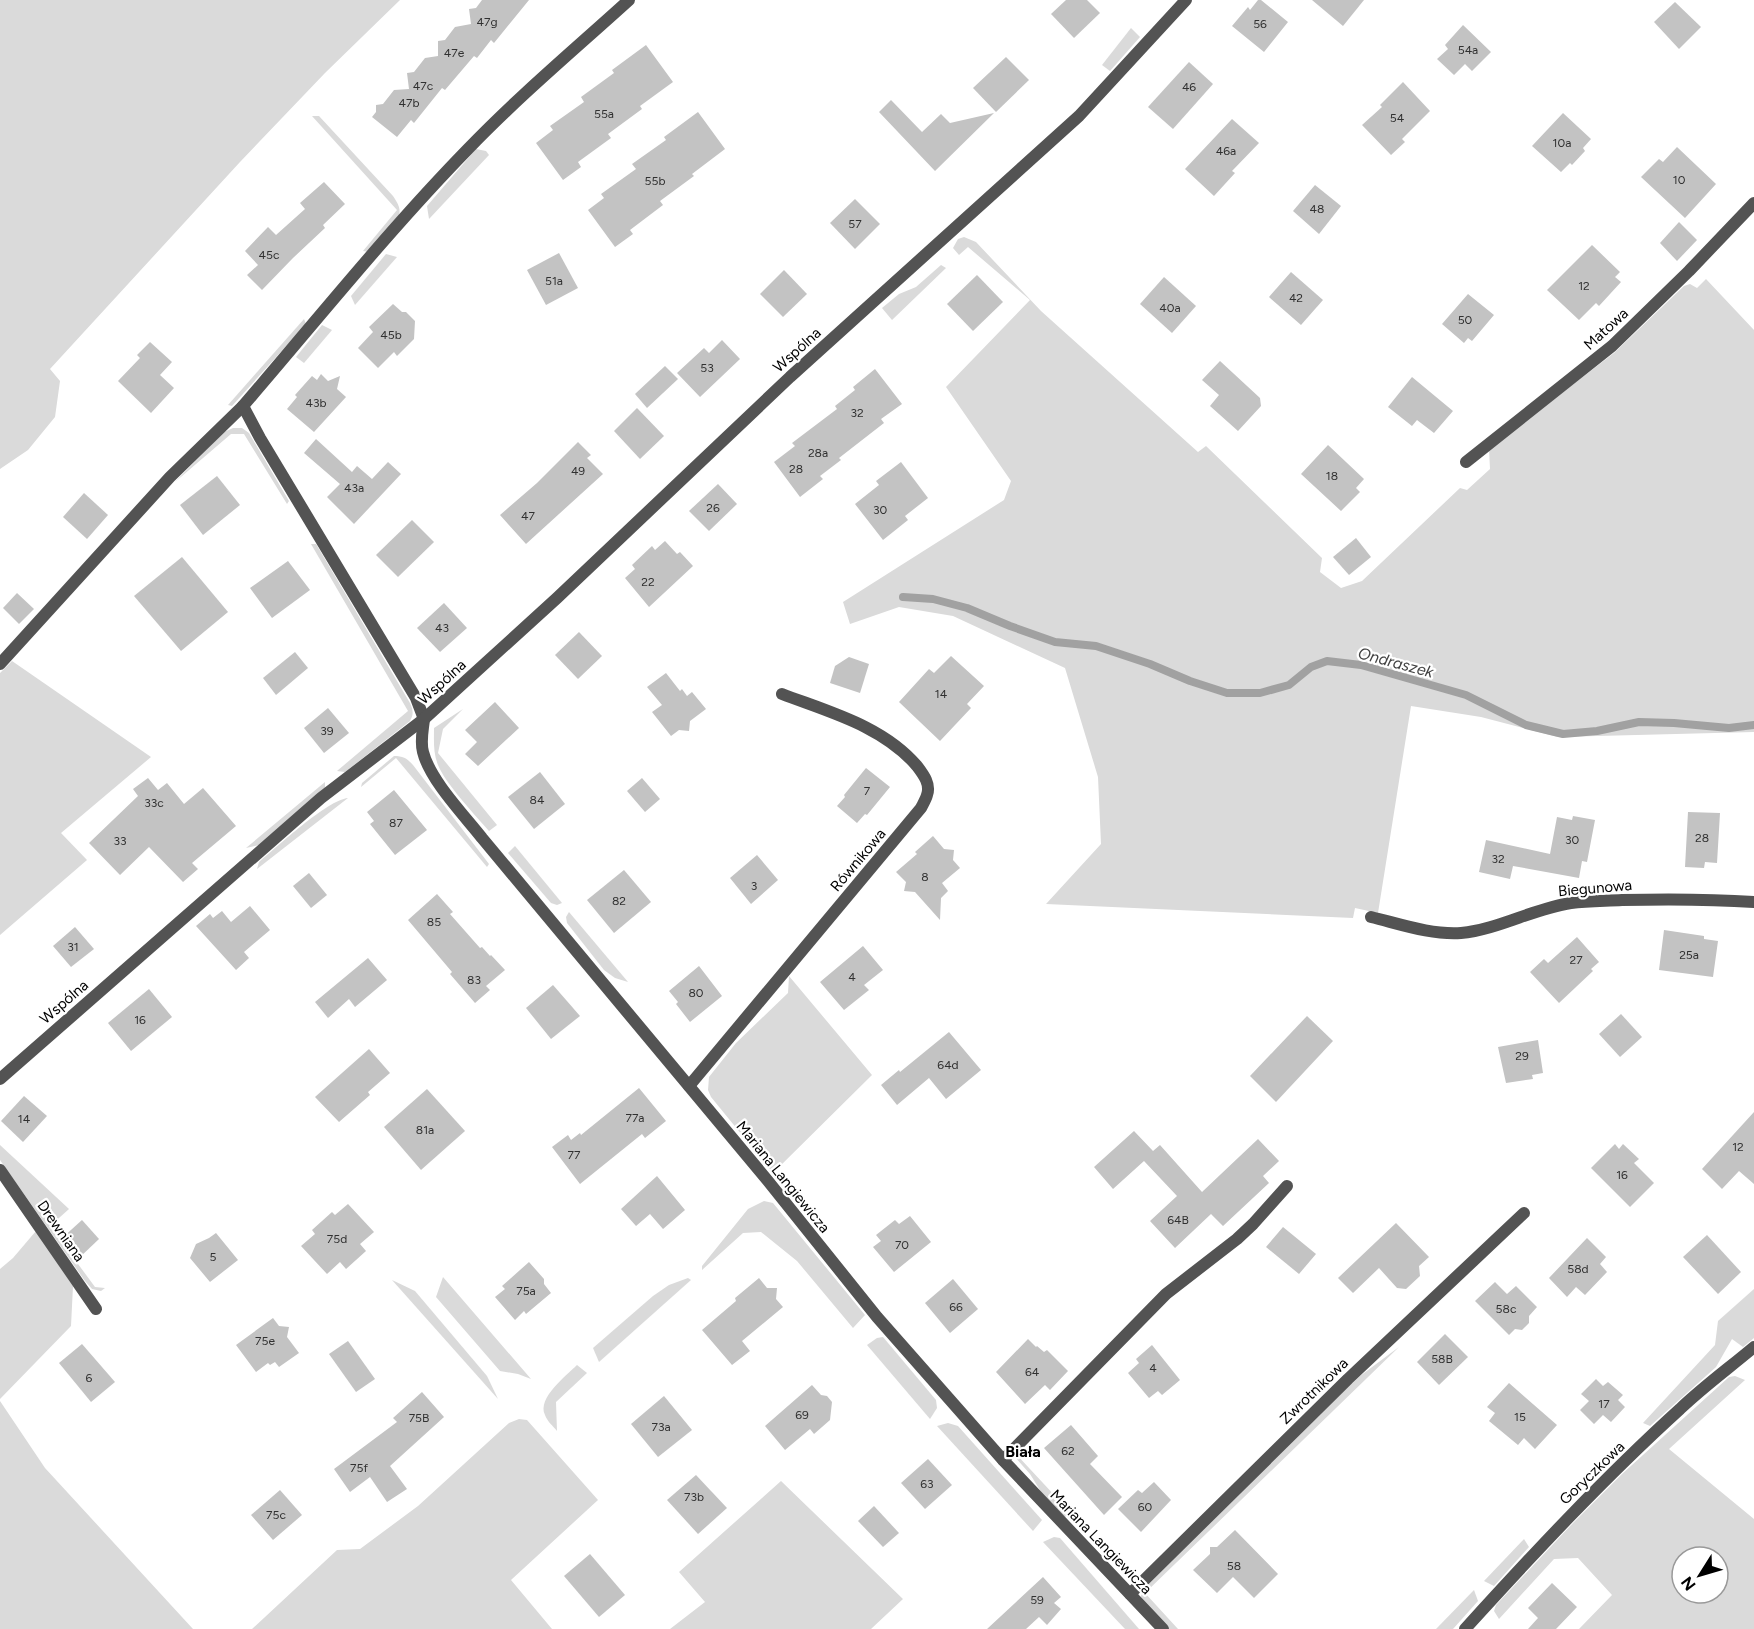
<svg xmlns="http://www.w3.org/2000/svg" width="1754" height="1629" viewBox="0 0 1754 1629" font-family="Figtree,sans-serif">
  <style>
    .green { fill: #dadada; fill-rule: evenodd }
    .lines { fill: none; stroke-linecap: round; stroke-linejoin: round }
    .stream { stroke: #a1a1a1; stroke-width: 8 }
    .building { fill: #c3c3c3 }
    .street { stroke: #535353; stroke-width: 12 }
    .labels { text-anchor: middle; stroke-width: 4.5; stroke-linejoin: round; paint-order: stroke }
    .number-label { font-size: 12px; fill: #313131 }
    .street-label { font-size: 15px; fill: #000; stroke: #fff }
    .water-label { font-size: 16px; font-style: italic; fill: #424242; stroke: #fff }
    .neighbourhood-label { font-size: 16px; font-weight: bold; fill: #000; stroke: #fff }
  </style>
  <rect width="100%" height="100%" fill="#fff"/>
  <g class="green">
    <path d="M0,0h400l-75,73 -85,89 -190,207 10,12 -5,36 -27,33 -28,19z"/>
    <path d="M1131,28l9,9 -30,34 -8,-6z"/>
    <path d="M312,116h7l74,80c5,8 9,13 5,22l-29,34 -6,-1 34,-41z"/>
    <path d="M476,149l10,2 3,4 -60,64 -2,-13z"/>
    <path d="M964,237l12,5 65,69 157,141 8,-6 116,112 -2,14 21,16 21,-7 98,-93 7,2 23,-21 -1,-20 125,-96 70,-67 6,-2 7,4 9,-9 48,51v402l-196,5 -77,-20 -70,-11 -33,207 -23,-5 -2,10 -307,-14 55,-60 -3,-67 -33,-109 -112,-52 -54,-9 -49,17 -7,-22 161,-102 7,-19 -65,-94 84,-87 -62,-53 -9,8 -6,-7 5,-9z"/>
    <path d="M386,254l11,3 -42,48 -4,-9z"/>
    <path d="M941,265l5,3 -54,52 -10,-12 17,-14 17,-7z"/>
    <path d="M304,319l2,5 -74,82 -4,-1z"/>
    <path d="M322,325l10,5 -28,33 -8,-6z"/>
    <path d="M233,428h9l7,5 40,68 -2,3 -43,-70h-13l-56,48 49,-50z"/>
    <path d="M311,544h5l94,159c3,7 4,11 0,18l-65,51 -8,-1 71,-60z"/>
    <path d="M12,661l139,96 -90,76 26,27 -87,75v-262z"/>
    <path d="M463,709l-20,20 -5,24 59,72 -8,6c-14,-16 -44,-48 -51,-66 -5,-12 -4,-25 -4,-37z"/>
    <path d="M394,756c9,0 13,2 19,9l76,99 -2,3 -91,-109 -35,29 1,-4z"/>
    <path d="M325,782v6l-66,57 -13,3z"/>
    <path d="M348,798l-91,71 2,-7c18,-15 68,-62 89,-64z"/>
    <path d="M515,846l47,57 -5,2 -6,-2 -43,-50z"/>
    <path d="M569,912l59,70 -13,-4 -11,-8 -37,-47 -1,-6z"/>
    <path d="M789,976l83,99 -99,98 -62,-76 -3,-7 1,-13 27,-34 52,-50z"/>
    <path d="M0,1145l69,64 -19,17 45,61 10,1 -4,3 -9,-2 -7,-8 -85,-121z"/>
    <path d="M764,1201l9,2 92,112 -12,13 -56,-67 -36,-29 -18,1 -41,37v-4l46,-57z"/>
    <path d="M36,1231l37,55 -2,40 -71,73v-130l13,-11z"/>
    <path d="M443,1277l88,102 -13,-5 -18,-3 -64,-74z"/>
    <path d="M688,1278l3,2 -92,82 -6,-14 60,-52 16,-11z"/>
    <path d="M392,1280l23,11 72,85 11,23z"/>
    <path d="M1754,1289v49l-11,9 -11,-8 -16,28 -66,59 -7,-3 72,-78 3,-24z"/>
    <path d="M883,1337l53,63 1,8 -7,11 -63,-74 10,-7z"/>
    <path d="M1399,1347l-254,246 33,36h-11l-25,-28 -1,-5 2,-7 85,-87 132,-126z"/>
    <path d="M577,1365l10,8 -31,29 1,29c-4,-5 -10,-10 -12,-16 -8,-17 21,-39 32,-50z"/>
    <path d="M1735,1376l10,4 -76,69 85,70v110h-175l33,-34 -34,-37 -24,1 -55,60 -5,-8 2,-6 77,-82 49,-49 107,-97zM1682,1557h36v36h-36z"/>
    <path d="M0,1401l45,67 148,161h-193z"/>
    <path d="M519,1419l8,1 71,80 -87,80 41,49h-300l85,-79 23,-1 58,-43 91,-83z"/>
    <path d="M948,1423l10,3 84,94 -9,11 -96,-105z"/>
    <path d="M1016,1454l54,58 -5,5 -22,-22 -13,-21 -15,-17z"/>
    <path d="M781,1481l122,118 -32,30h-201l35,-27 -26,-30z"/>
    <path d="M1054,1537l6,1 79,91h-14l-82,-87z"/>
    <path d="M1524,1539l5,8 -35,39 -10,-5z"/>
    <path d="M1474,1590l4,11 -25,28h-17z"/>
  </g>
  <g class="lines">
    <path class="stream" d="M903,597l30,2 34,9 43,18 45,16 41,4 54,18 40,17 37,12h33l29,-8 22,-18 16,-6 34,4 105,30 60,30 37,9 34,-3 42,-9 35,1 55,5 25,-3"/>
  </g>
  <g class="building">
    <path d="M482,0h47l-35,43 -3,-3 -14,18 -3,-2 -29,34 -3,-2 -28,35 -3,-3 -14,17 -25,-20 4,-5v-7l7,-1 11,-14 15,-1 -2,-16 7,-1 11,-14 13,-2v-15l7,-1 10,-13 16,-3 -2,-15 7,-1z"/>
    <path d="M1066,0h21l13,13 -26,25 -23,-24z"/>
    <path d="M1258,0h3l27,22 -24,30 -32,-26 16,-19 2,3z"/>
    <path d="M1312,0h52l-21,26z"/>
    <path d="M1675,2l26,25 -22,22 -25,-27z"/>
    <path d="M1463,25l28,27 -19,19 -7,-7 -11,11 -17,-16 11,-10 -3,-4z"/>
    <path d="M646,45l27,37 -33,24 2,3 -34,25 3,4 -33,24 3,5 -18,13 -27,-37 17,-13 -3,-4 34,-24 -3,-5 33,-24 -2,-3z"/>
    <path d="M1006,57l23,23 -33,32 -23,-24z"/>
    <path d="M1189,62l24,22 -40,45 -25,-22z"/>
    <path d="M1403,82l27,29 -28,28 3,3 -14,13 -29,-30 20,-18 -2,-2z"/>
    <path d="M891,100l31,32 19,-18 9,9 44,-10 -59,58 -56,-59z"/>
    <path d="M698,112l27,37 -33,25 2,2 -34,25 3,4 -33,25 3,4 -18,13 -27,-37 16,-12 -3,-4 35,-25 -4,-5 34,-24 -2,-3z"/>
    <path d="M1563,113l28,26 -8,9 2,3 -13,14 -2,-2 -9,9 -29,-26z"/>
    <path d="M1232,119l27,24 -27,28 3,2 -21,23 -29,-27z"/>
    <path d="M1677,147l39,37 -31,34 -44,-41 18,-18 4,3z"/>
    <path d="M324,182l21,22 -22,21 2,3 -32,30 -31,32 -15,-15 11,-10 -13,-14 23,-24 8,8 29,-26 -5,-6z"/>
    <path d="M1315,185l26,21 -22,28 -26,-23z"/>
    <path d="M855,199l25,25 -25,25 -25,-26z"/>
    <path d="M1679,222l18,18 -20,21 -17,-18z"/>
    <path d="M1592,245l28,27 -5,5 6,5 -22,24 -3,-3 -17,17 -32,-30z"/>
    <path d="M559,253l19,35 -32,17 -19,-35z"/>
    <path d="M784,270l23,24 -24,23 -23,-23z"/>
    <path d="M1291,272l32,28 -22,25 -32,-28z"/>
    <path d="M977,275l26,27 -30,29 -26,-27z"/>
    <path d="M1164,277l32,29 -24,27 -32,-29z"/>
    <path d="M1468,294l26,21 -22,26 -4,-3 -4,5 -22,-19z"/>
    <path d="M393,304l9,8h4l9,9 -1,18 -17,17 -3,-4 -16,16 -20,-20 15,-16 -4,-5z"/>
    <path d="M722,340l18,19 -40,38 -23,-24 27,-25 5,5z"/>
    <path d="M150,342l22,20 -12,13 14,13 -23,25 -33,-32 22,-23 -3,-3z"/>
    <path d="M1220,361l40,37 1,8 -23,25 -28,-25 9,-11 -17,-15z"/>
    <path d="M665,366l13,13 -31,29 -12,-14z"/>
    <path d="M875,369l27,35 -21,15 3,4 -45,35 2,2 -21,16 3,3 -23,18 -26,-35 21,-16 -3,-3 45,-34 -2,-3 20,-16 -2,-3z"/>
    <path d="M321,374l7,7 12,-5 -3,13 9,8 -32,35 -27,-23 10,-12 -2,-2 17,-19 5,4z"/>
    <path d="M1412,377l41,34 -19,22 -17,-13 -5,6 -24,-19z"/>
    <path d="M637,408l27,28 -24,23 -26,-28z"/>
    <path d="M316,439l36,33 5,-6 15,13 16,-17 13,12 -47,50 -27,-27 13,-13 -36,-31z"/>
    <path d="M578,442l13,13 -4,3 16,16 -77,70 -26,-29 37,-32z"/>
    <path d="M1328,445l36,34 -8,9 4,4 -19,19 -40,-37z"/>
    <path d="M901,462l27,36 -23,18 3,4 -25,20 -28,-36 24,-19 -3,-4z"/>
    <path d="M217,476l23,29 -37,30 -23,-30z"/>
    <path d="M718,484l19,20 -28,27 -20,-20z"/>
    <path d="M84,493l24,22 -21,24 -24,-22z"/>
    <path d="M412,520l22,22 -36,35 -22,-22z"/>
    <path d="M1356,538l15,19 -22,18 -16,-18z"/>
    <path d="M665,541l12,13 3,-2 13,14 -44,41 -24,-29 10,-9 -3,-4 20,-19 3,4z"/>
    <path d="M182,557l46,55 -47,39 -47,-55z"/>
    <path d="M288,561l22,29 -38,28 -22,-30z"/>
    <path d="M17,593l17,16 -15,15 -16,-16z"/>
    <path d="M444,603l23,25 -27,24 -23,-24z"/>
    <path d="M579,632l23,24 -24,23 -23,-24z"/>
    <path d="M295,652l13,16 -32,27 -13,-17z"/>
    <path d="M951,656l33,30 -17,18 4,4 -31,33 -41,-39 30,-33 5,4z"/>
    <path d="M849,657l20,7 -9,29 -30,-10 5,-17z"/>
    <path d="M666,673l14,18 2,-2 5,7 5,-4 14,17 -16,12 -1,10 -10,-1 -8,6 -19,-24 10,-7 -15,-18z"/>
    <path d="M495,702l24,26 -41,38 -13,-12 12,-12 -12,-12z"/>
    <path d="M328,708l21,25 -25,20 -20,-25z"/>
    <path d="M866,768l24,19 -23,28 -2,-1 -8,9 -20,-17 8,-9 -1,-2z"/>
    <path d="M540,772l25,32 -31,25 -26,-32z"/>
    <path d="M148,778l10,12 9,-7 17,21 19,-16 33,38 -44,37 6,6 -15,13 -34,-35 -29,28 -31,-32 49,-47 -5,-7z"/>
    <path d="M642,778l18,21 -15,13 -18,-21z"/>
    <path d="M394,790l33,40 -32,25 -25,-31 4,-3 -7,-9z"/>
    <path d="M1688,812l32,1 -3,50 -12,-1 -1,6 -19,-1z"/>
    <path d="M1573,816l22,4 -8,42 -5,-1 -3,17 -66,-12 -3,13 -31,-7 7,-32 64,14 7,-37 15,3z"/>
    <path d="M933,836l11,13 10,1 -1,10 7,8 -18,15 6,8 -7,7 -1,22 -25,-28 -11,-1 2,-9 -10,-10 21,-18 -2,-2z"/>
    <path d="M757,855l21,25 -27,24 -21,-26z"/>
    <path d="M624,870l27,32 -37,31 -27,-33z"/>
    <path d="M309,873l18,22 -16,13 -18,-22z"/>
    <path d="M437,894l16,18 -3,2 30,34 2,-1 8,9 1,-1 14,15 -19,16 4,4 -15,13 -25,-29 2,-2 -44,-52z"/>
    <path d="M250,906l20,24 -26,22 5,6 -13,12 -40,-44 14,-12 3,4 9,-7 9,11z"/>
    <path d="M75,927l19,22 -23,18 -18,-21z"/>
    <path d="M1664,930l40,6v3l14,2 -5,36 -54,-7z"/>
    <path d="M1577,937l22,25 -8,7 2,2 -34,32 -29,-31 14,-13 4,4z"/>
    <path d="M863,946l20,24 -19,15 5,5 -25,20 -24,-28z"/>
    <path d="M368,958l19,22 -32,27 -6,-8 -21,19 -13,-16z"/>
    <path d="M699,966l23,30 -32,26 -14,-18 2,-2 -9,-11z"/>
    <path d="M553,985l27,31 -29,23 -25,-31z"/>
    <path d="M149,989l23,28 -41,34 -23,-28z"/>
    <path d="M1621,1014l21,23 -22,20 -21,-23z"/>
    <path d="M1307,1016l26,25 -57,61 -26,-26z"/>
    <path d="M949,1032l32,38 -35,29 -17,-21 -32,27 -16,-20 18,-15 1,2z"/>
    <path d="M1538,1040l5,33 -11,2 1,4 -27,4 -8,-36z"/>
    <path d="M369,1049l21,24 -22,19 2,3 -31,27 -24,-25z"/>
    <path d="M639,1088l27,33 -21,17 -3,-4 -62,50 -28,-37 16,-12 3,5 9,-7 1,2z"/>
    <path d="M427,1089l38,42 -44,39 -37,-43z"/>
    <path d="M24,1096l23,20 -24,26 -22,-21z"/>
    <path d="M1754,1112v72l-15,-13 -17,18 -20,-20z"/>
    <path d="M1134,1131l19,20 7,-6 42,47 56,-53 21,22 -16,15 6,7 -46,43 -12,-12 -36,34 -25,-27 27,-25 -33,-35 -31,28 -19,-22z"/>
    <path d="M1615,1144l4,5 4,-5 16,15 -5,4 20,20 -24,24 -39,-39z"/>
    <path d="M657,1176l28,34 -22,19 -13,-15 -14,12 -15,-17z"/>
    <path d="M348,1204l26,28 -14,12 6,7 -20,18 -6,-7 -13,12 -26,-28 14,-12 -3,-4 20,-18 3,3z"/>
    <path d="M910,1216l21,26 -37,30 -21,-25 8,-6 -5,-6 19,-15 4,4z"/>
    <path d="M82,1220l17,19 -20,19 -18,-19z"/>
    <path d="M1396,1223l33,34 -10,9 1,10 -14,13 -9,-1 -18,-20 -26,25 -15,-15z"/>
    <path d="M1283,1227l33,27 -17,20 -33,-27z"/>
    <path d="M216,1233l22,27 -28,22 -20,-24 6,-14 13,-6z"/>
    <path d="M1707,1235l34,37 -23,22 -35,-37z"/>
    <path d="M1587,1238l19,19 -6,7 7,8 -22,23 -9,-8 -9,10 -18,-19z"/>
    <path d="M529,1262l15,17v5l7,9 -25,21 -2,-3 -9,9 -20,-23 10,-8 -3,-3z"/>
    <path d="M759,1278l8,10h10l-1,11 7,8 -41,34 8,10 -18,14 -30,-35 34,-29 -1,-3z"/>
    <path d="M953,1279l25,30 -28,24 -25,-30z"/>
    <path d="M1495,1282l12,12 9,-8 21,21 -8,9v7l-7,7 -7,-1 -6,6 -34,-34z"/>
    <path d="M273,1318l6,8 10,1 -2,10 12,16 -20,14 -4,-5 -5,3 -2,-2 -12,9 -20,-27z"/>
    <path d="M1445,1334l23,23 -29,28 -22,-23z"/>
    <path d="M1028,1339l8,8 1,-1 7,6 3,-2 21,21 -18,19 -5,-5 -20,19 -29,-32z"/>
    <path d="M348,1341l27,38 -19,13 -27,-38z"/>
    <path d="M82,1344l33,38 -24,20 -32,-39z"/>
    <path d="M1152,1345l28,35 -18,15 -4,-4 -9,7 -21,-25 11,-10 -3,-4z"/>
    <path d="M1596,1379l7,7 5,-4 15,13 -5,5 7,7 -14,15 -8,-7 -9,9 -14,-14 9,-9 -8,-7z"/>
    <path d="M1509,1383l48,42 -22,24 -11,-11 -6,7 -29,-24 6,-8 -8,-6z"/>
    <path d="M812,1385l9,10 6,1 5,6 -2,18 -16,14 -4,-5 -25,21 -20,-24z"/>
    <path d="M422,1392l22,25 -54,49 17,23 -20,13 -17,-25 -20,15 -16,-23 63,-47 -4,-4z"/>
    <path d="M664,1396l28,34 -34,27 -27,-33z"/>
    <path d="M1071,1425l27,31 -8,8 32,33 -18,18 -60,-67z"/>
    <path d="M928,1459l24,26 -27,24 -24,-26z"/>
    <path d="M696,1475l31,33 -29,26 -31,-34z"/>
    <path d="M1154,1482l17,18 -30,32 -23,-23 20,-19 4,3z"/>
    <path d="M280,1490l22,25 -29,25 -22,-25z"/>
    <path d="M874,1506l25,27 -16,14 -25,-26z"/>
    <path d="M1235,1530l43,44 -24,24 -21,-21 -16,16 -24,-23 17,-16v-7h7z"/>
    <path d="M590,1554l35,41 -26,22 -35,-41z"/>
    <path d="M1043,1577l18,20 -7,6 7,6 -14,16 -8,-8 -13,12h-39z"/>
    <path d="M1552,1583l25,24 -21,22h-28l10,-11 -10,-10z"/>
  </g>
  <g class="lines">
    <g class="street">
      <path d="M1466,462l146,-116 77,-75 65,-68"/>
      <path d="M0,664l170,-187 73,-71"/>
      <path d="M424,719c-1,11 -4,22 -1,33 7,28 41,63 59,86l286,343 109,136 126,143 160,169"/>
      <path d="M424,719l-8,-21 -156,-260 -17,-32c74,-86 146,-176 225,-257 51,-53 107,-100 161,-149"/>
      <path d="M1371,917c29,7 60,18 90,16 36,-3 74,-25 110,-30 17,-2 34,-2 51,-3 44,-1 88,-1 132,2"/>
      <path d="M0,1079l321,-281 103,-79 133,-121 233,-221 289,-261 107,-116"/>
      <path d="M689,1086l232,-278c2,-4 5,-9 6,-13 4,-11 -4,-21 -10,-29 -34,-40 -88,-54 -135,-72"/>
      <path d="M0,1170l96,139"/>
      <path d="M1003,1460l163,-166 71,-55 16,-15 34,-38"/>
      <path d="M1130,1594l218,-215 176,-166"/>
      <path d="M1465,1629c69,-76 139,-151 215,-220 23,-22 49,-41 74,-62"/>
    </g>
  </g>
  <g class="labels">
    <g class="number-label">
      <text x="487" y="26">47g</text>
      <text x="1260" y="28">56</text>
      <text x="1468" y="54">54a</text>
      <text x="454" y="57">47e</text>
      <text x="423" y="90">47c</text>
      <text x="1189" y="91">46</text>
      <text x="409" y="107">47b</text>
      <text x="604" y="118">55a</text>
      <text x="1397" y="122">54</text>
      <text x="1562" y="147">10a</text>
      <text x="1226" y="155">46a</text>
      <text x="1679" y="184">10</text>
      <text x="655" y="185">55b</text>
      <text x="1317" y="213">48</text>
      <text x="855" y="228">57</text>
      <text x="269" y="259">45c</text>
      <text x="554" y="285">51a</text>
      <text x="1584" y="290">12</text>
      <text x="1296" y="302">42</text>
      <text x="1170" y="312">40a</text>
      <text x="1465" y="324">50</text>
      <text x="391" y="339">45b</text>
      <text x="707" y="372">53</text>
      <text x="316" y="407">43b</text>
      <text x="857" y="417">32</text>
      <text x="818" y="457">28a</text>
      <text x="796" y="473">28</text>
      <text x="578" y="475">49</text>
      <text x="1332" y="480">18</text>
      <text x="354" y="492">43a</text>
      <text x="713" y="512">26</text>
      <text x="880" y="514">30</text>
      <text x="528" y="520">47</text>
      <text x="648" y="586">22</text>
      <text x="442" y="632">43</text>
      <text x="941" y="698">14</text>
      <text x="327" y="735">39</text>
      <text x="867" y="795">7</text>
      <text x="537" y="804">84</text>
      <text x="154" y="807">33c</text>
      <text x="396" y="827">87</text>
      <text x="1702" y="842">28</text>
      <text x="1572" y="844">30</text>
      <text x="120" y="845">33</text>
      <text x="1498" y="863">32</text>
      <text x="925" y="881">8</text>
      <text x="754" y="890">3</text>
      <text x="619" y="905">82</text>
      <text x="434" y="926">85</text>
      <text x="73" y="951">31</text>
      <text x="1689" y="959">25a</text>
      <text x="1576" y="964">27</text>
      <text x="852" y="981">4</text>
      <text x="474" y="984">83</text>
      <text x="696" y="997">80</text>
      <text x="140" y="1024">16</text>
      <text x="1522" y="1060">29</text>
      <text x="948" y="1069">64d</text>
      <text x="635" y="1122">77a</text>
      <text x="24" y="1123">14</text>
      <text x="425" y="1134">81a</text>
      <text x="1738" y="1151">12</text>
      <text x="574" y="1159">77</text>
      <text x="1622" y="1179">16</text>
      <text x="1178" y="1224">64B</text>
      <text x="337" y="1243">75d</text>
      <text x="902" y="1249">70</text>
      <text x="213" y="1261">5</text>
      <text x="1578" y="1273">58d</text>
      <text x="526" y="1295">75a</text>
      <text x="956" y="1311">66</text>
      <text x="1506" y="1313">58c</text>
      <text x="265" y="1345">75e</text>
      <text x="1442" y="1363">58B</text>
      <text x="1153" y="1372">4</text>
      <text x="1032" y="1376">64</text>
      <text x="89" y="1382">6</text>
      <text x="1604" y="1408">17</text>
      <text x="802" y="1419">69</text>
      <text x="1520" y="1421">15</text>
      <text x="419" y="1422">75B</text>
      <text x="661" y="1431">73a</text>
      <text x="1068" y="1455">62</text>
      <text x="359" y="1472">75f</text>
      <text x="927" y="1488">63</text>
      <text x="694" y="1501">73b</text>
      <text x="1145" y="1511">60</text>
      <text x="276" y="1519">75c</text>
      <text x="1234" y="1570">58</text>
      <text x="1037" y="1604">59</text>
    </g>
    <g class="street-label">
      <text transform="translate(1606 329) rotate(-42)" y="5">Matowa</text>
      <text transform="translate(797 350) rotate(-42)" y="5">Wspólna</text>
      <text transform="translate(442 682) rotate(-42)" y="5">Wspólna</text>
      <text transform="translate(858 860) rotate(-50)" y="5">Równikowa</text>
      <text transform="translate(1595 888) rotate(-5)" y="5">Biegunowa</text>
      <text transform="translate(64 1002) rotate(-41)" y="5">Wspólna</text>
      <text transform="translate(783 1177) rotate(51)" y="5">Mariana Langiewicza</text>
      <text transform="translate(61 1231) rotate(55)" y="5">Drewniana</text>
      <text transform="translate(1314 1391) rotate(-44)" y="5">Zwrotnikowa</text>
      <text transform="translate(1592 1473) rotate(-44)" y="5">Goryczkowa</text>
      <text transform="translate(1101 1542) rotate(46)" y="5">Mariana Langiewicza</text>
    </g>
    <g class="water-label">
      <text transform="translate(1396 662) rotate(15)" y="6">Ondraszek</text>
    </g>
    <g class="neighbourhood-label">
      <text x="1023" y="1457">Biała</text>
    </g>
  </g>
  <g transform="translate(1700 1575) rotate(233)"><circle r="28" fill="#ffffff" stroke="#999999" stroke-width="1.5"/>
  <path d="M0-4.5L10 22L0 15L-10 22Z" fill="#000000"/>
  <text y="-9" font-size="16" font-weight="bold" text-anchor="middle" fill="#000000">N</text>
  </g>
</svg>
